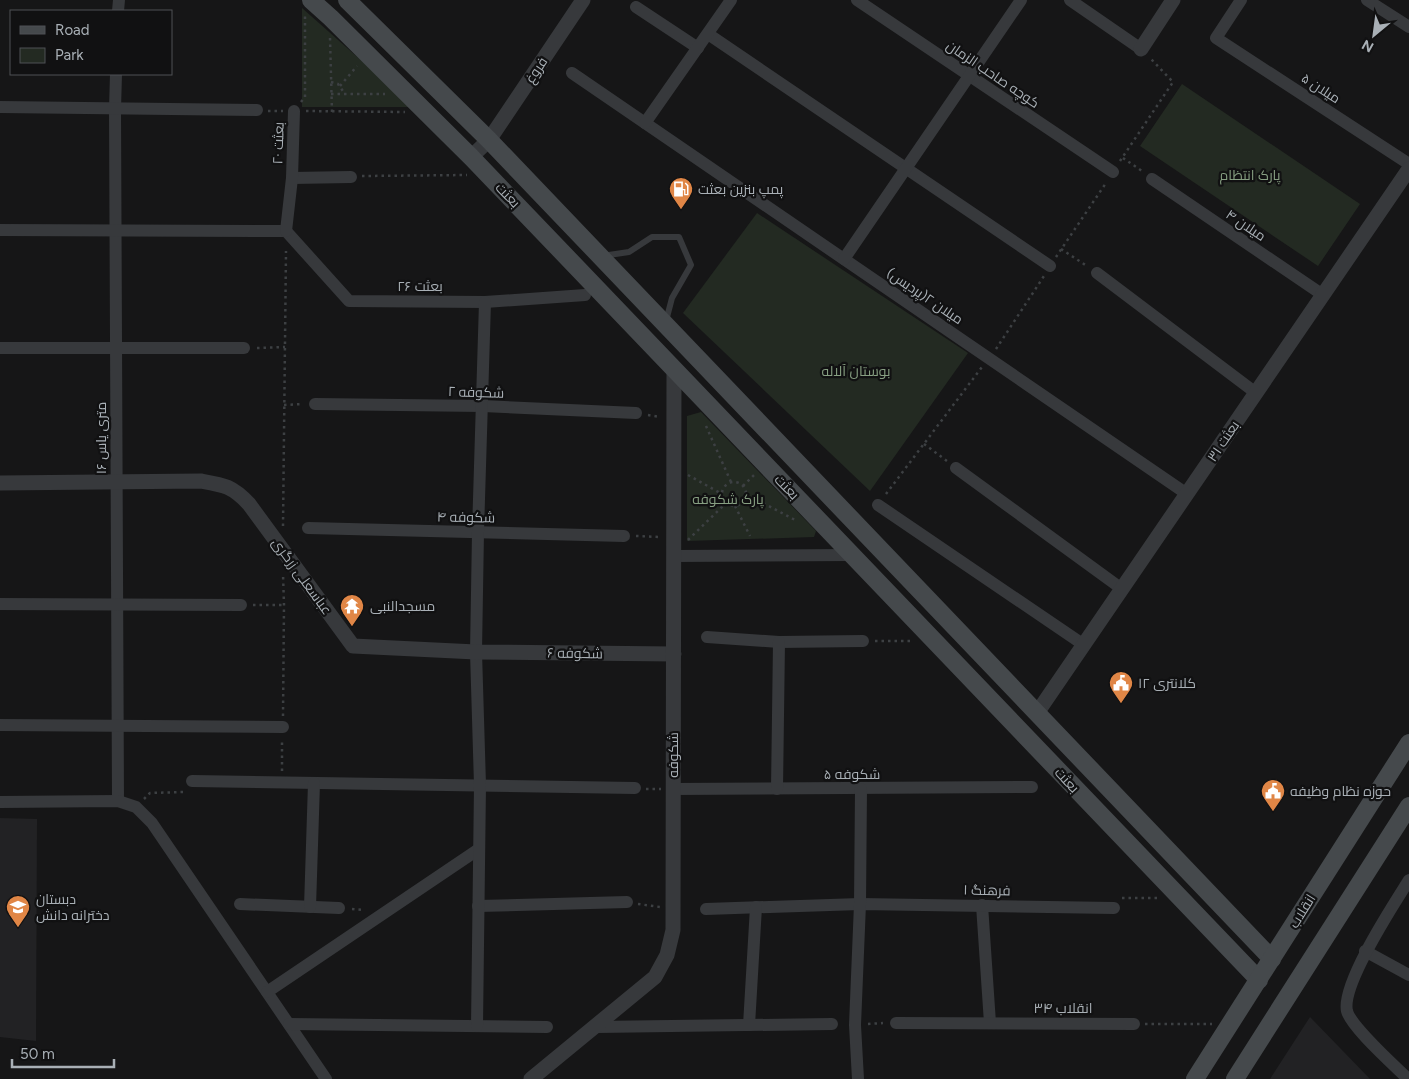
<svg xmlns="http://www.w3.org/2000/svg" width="1409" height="1079" viewBox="0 0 1409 1079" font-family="Figtree,Cairo,sans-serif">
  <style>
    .built { fill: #222224 }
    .green { fill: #232a22 }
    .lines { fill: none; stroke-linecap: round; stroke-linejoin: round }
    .path { stroke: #3d4043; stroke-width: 2.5; stroke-dasharray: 2.5 4; stroke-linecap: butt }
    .service { stroke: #37393c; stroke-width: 6 }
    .minor { stroke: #37393c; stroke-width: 12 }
    .tertiary { stroke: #37393c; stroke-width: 15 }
    .secondary { stroke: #45494c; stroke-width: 18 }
    .labels { text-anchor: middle; stroke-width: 4.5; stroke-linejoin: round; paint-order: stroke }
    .street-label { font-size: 14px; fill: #a9b0b6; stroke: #111112 }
    .park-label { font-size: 14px; fill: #879f82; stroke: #111112 }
    .poi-label { font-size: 14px; fill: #a9b0b6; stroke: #111112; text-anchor: start }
  </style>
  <rect width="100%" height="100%" fill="#161617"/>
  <g class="built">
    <path d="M0,818l37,1 -1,222 -36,-4z"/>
    <path d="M1310,1017l60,62h-100z"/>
  </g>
  <g class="green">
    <path d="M302,8l106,94 2,5h-108z"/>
    <path d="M1182,84l178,120 -42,62 -178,-120z"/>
    <path d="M757,213l211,140 -98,138 -187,-178z"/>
    <path d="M701,412l115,119 -2,6 -127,4v-125z"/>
  </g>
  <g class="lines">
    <g class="path">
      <path d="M330,38l2,74"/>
      <path d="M331,82l7,2 7,10"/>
      <path d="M340,86l17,-20"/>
      <path d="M331,94h54"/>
      <path d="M301,102l4,-5v-83"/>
      <path d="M268,111h15"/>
      <path d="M306,111l99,1"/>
      <path d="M1123,158l19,13"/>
      <path d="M1120,161l53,-79 -22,-23"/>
      <path d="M362,176l105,-1"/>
      <path d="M1061,249l26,17"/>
      <path d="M1056,257l50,-74"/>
      <path d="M257,348l28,-1"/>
      <path d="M996,349l48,-73"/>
      <path d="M284,405l19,-1"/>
      <path d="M648,415l12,2"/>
      <path d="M706,426l25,56"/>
      <path d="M924,444l23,17"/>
      <path d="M688,475l34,19"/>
      <circle cx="734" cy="494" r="12"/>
      <path d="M743,486l11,-11"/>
      <path d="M746,494l51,27"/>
      <path d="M886,494l96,-127"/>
      <path d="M735,506l15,30"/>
      <path d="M283,526l3,-275"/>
      <path d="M636,536l24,1"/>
      <path d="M688,540l38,-37"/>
      <path d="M253,605h31"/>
      <path d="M875,641h37"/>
      <path d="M283,716l1,-111 -1,-31"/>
      <path d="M282,771v-32"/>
      <path d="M646,789h15"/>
      <path d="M144,799l6,-6 34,-1 1,-2"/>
      <path d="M1122,898h37"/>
      <path d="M638,904l22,3"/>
      <path d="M352,909l12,1"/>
      <path d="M868,1024l15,-1"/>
      <path d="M1145,1024h67"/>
    </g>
    <path class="service" d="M602,256l27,-4 23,-15h27l12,28 -19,33 -6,23"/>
    <g class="minor">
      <path d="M857,0l256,172"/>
      <path d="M1070,0l71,49"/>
      <path d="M1241,0l-25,38 193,126"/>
      <path d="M1367,0l42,27"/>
      <path d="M636,7l62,41"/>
      <path d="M118,11l1,-11"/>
      <path d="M708,34l342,232"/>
      <path d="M572,73l615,421"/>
      <path d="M116,74l-1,35 3,692"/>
      <path d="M0,107l257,3"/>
      <path d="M645,123l86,-123"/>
      <path d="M292,178l59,-1"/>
      <path d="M1152,179l171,116"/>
      <path d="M0,230l286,1"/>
      <path d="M286,231l63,70 136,1 100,-7"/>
      <path d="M286,231l6,-53 2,-67"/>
      <path d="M844,259l177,-259"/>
      <path d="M1097,273l159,120"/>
      <path d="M0,348h244"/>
      <path d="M315,404l168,2 153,7"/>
      <path d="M956,468l166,121"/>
      <path d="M878,505l206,140"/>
      <path d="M308,528l316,8"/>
      <path d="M674,556l178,-1"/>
      <path d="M0,604l241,1"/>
      <path d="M707,637l72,5 84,-1"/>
      <path d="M0,725l283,2"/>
      <path d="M192,781l443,7"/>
      <path d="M673,789l359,-2"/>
      <path d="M777,789l2,-147"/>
      <path d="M0,802l118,-1 18,6 16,16 174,256"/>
      <path d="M240,904l99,4"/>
      <path d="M982,905l8,118"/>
      <path d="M478,906l149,-4"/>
      <path d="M310,907l4,-124"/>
      <path d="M706,909l154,-5 254,4"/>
      <path d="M1365,951l44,24"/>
      <path d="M267,992l212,-143"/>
      <path d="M896,1023l238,1"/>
      <path d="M289,1024l258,3"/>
      <path d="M749,1025l7,-118"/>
      <path d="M477,1026l3,-241 -4,-133 2,-120 7,-230"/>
      <path d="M596,1027l236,-3"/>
      <path d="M858,1079l-3,-54 5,-121 1,-115"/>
      <path d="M1408,1079c-14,-14 -57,-52 -61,-68 -6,-27 47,-107 62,-131"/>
    </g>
    <g class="tertiary">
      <path d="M1141,49l32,-49"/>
      <path d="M471,157l18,-17 94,-140"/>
      <path d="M0,483l201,-2c23,4 31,5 48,23l104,142 123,6 198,2"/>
      <path d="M1037,713l372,-544"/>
      <path d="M531,1079l124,-102 12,-22 6,-25 1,-561"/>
    </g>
    <g class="secondary">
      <path d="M311,0l20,18 140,139 788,823"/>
      <path d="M347,0l142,140 783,819"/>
      <path d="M1195,1079l214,-336"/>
      <path d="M1235,1079l174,-273"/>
    </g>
  </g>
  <defs>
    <g id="fuel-pin" transform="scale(1.25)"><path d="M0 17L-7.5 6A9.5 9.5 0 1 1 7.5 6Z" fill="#e08646" stroke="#111112"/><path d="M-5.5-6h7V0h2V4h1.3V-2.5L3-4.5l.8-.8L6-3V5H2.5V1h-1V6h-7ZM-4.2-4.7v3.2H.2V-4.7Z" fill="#fff"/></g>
    <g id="temple-pin" transform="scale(1.25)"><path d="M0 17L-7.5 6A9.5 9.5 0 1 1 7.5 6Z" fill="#e08646" stroke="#111112"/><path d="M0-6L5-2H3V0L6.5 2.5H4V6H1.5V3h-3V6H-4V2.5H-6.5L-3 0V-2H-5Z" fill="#fff"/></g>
    <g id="civic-pin" transform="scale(1.25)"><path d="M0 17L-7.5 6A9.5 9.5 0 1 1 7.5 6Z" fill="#e08646" stroke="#111112"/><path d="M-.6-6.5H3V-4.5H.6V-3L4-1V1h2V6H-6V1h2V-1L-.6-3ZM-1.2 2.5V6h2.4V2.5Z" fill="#fff"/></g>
    <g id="school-pin" transform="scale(1.25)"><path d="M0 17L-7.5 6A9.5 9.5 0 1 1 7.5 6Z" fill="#e08646" stroke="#111112"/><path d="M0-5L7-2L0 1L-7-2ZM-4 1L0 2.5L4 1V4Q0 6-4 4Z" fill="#fff"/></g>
  </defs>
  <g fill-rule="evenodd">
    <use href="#fuel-pin" x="681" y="189"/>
    <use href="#temple-pin" x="352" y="606"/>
    <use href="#civic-pin" x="1121" y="683"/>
    <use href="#civic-pin" x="1273" y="791"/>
    <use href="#school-pin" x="18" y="907"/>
  </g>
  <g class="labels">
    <g class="street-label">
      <text transform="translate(536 70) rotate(-56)" y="5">فروغ</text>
      <text transform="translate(993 74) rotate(34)" y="5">کوچه صاحب الزمان</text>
      <text transform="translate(1321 88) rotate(33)" y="5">میلان ۵</text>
      <text transform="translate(278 143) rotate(-88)" y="5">بعثت ۲۰</text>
      <text transform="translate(508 195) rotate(46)" y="5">بعثت</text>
      <text transform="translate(1246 225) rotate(34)" y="5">میلان ۴</text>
      <text x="420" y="291">بعثت ۲۶</text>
      <text transform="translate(925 296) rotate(34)" y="5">میلان ۲(پردیس)</text>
      <text transform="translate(476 392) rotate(2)" y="5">شکوفه ۲</text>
      <text transform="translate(101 438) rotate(-90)" y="5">۱۶ متری یاس</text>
      <text transform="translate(1223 441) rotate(-56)" y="5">بعثت ۳۱</text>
      <text transform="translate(787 487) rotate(46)" y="5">بعثت</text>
      <text transform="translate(466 517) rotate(1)" y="5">شکوفه ۴</text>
      <text transform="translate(302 576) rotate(54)" y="5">عباسعلی زرگری</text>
      <text transform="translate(575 653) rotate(1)" y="5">شکوفه ۶</text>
      <text transform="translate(673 755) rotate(-90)" y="5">شکوفه</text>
      <text x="852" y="779">شکوفه ۵</text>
      <text transform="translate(1067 780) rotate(47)" y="5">بعثت</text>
      <text transform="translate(987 890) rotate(1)" y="5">فرهنگ ۱</text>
      <text transform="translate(1302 911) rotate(-58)" y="5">انقلاب</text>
      <text x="1063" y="1013">انقلاب ۳۴</text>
    </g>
    <g class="park-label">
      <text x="1250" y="180">پارک انتظام</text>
      <text x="856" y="376">بوستان آلاله</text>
      <text x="728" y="504">پارک شکوفه</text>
    </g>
    <g class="poi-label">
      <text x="698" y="194">پمپ بنزین بعثت</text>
      <text x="370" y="611">مسجدالنبی</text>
      <text x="1138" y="688">کلانتری ۱۲</text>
      <text x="1290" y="796">حوزه نظام وظیفه</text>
      <text x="36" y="904">دبستان<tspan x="36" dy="16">دخترانه دانش</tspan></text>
    </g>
  </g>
  <rect x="10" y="10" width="162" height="65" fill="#111112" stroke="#4e5154"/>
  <rect x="20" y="26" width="25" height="8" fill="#45494c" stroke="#4e5154"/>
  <text x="55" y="35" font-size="15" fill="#a9b0b6">Road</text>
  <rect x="20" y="48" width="25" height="15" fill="#232a22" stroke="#4e5154"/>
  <text x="55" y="60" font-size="15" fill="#a9b0b6">Park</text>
  <g transform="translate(1374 35) rotate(209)" stroke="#111112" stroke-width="4" paint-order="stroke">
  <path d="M0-4L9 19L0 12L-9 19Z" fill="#a9b0b6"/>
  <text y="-8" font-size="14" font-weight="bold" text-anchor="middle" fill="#a9b0b6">N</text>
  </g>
  <path d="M12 1059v8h102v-8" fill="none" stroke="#a9b0b6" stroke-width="2.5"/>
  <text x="20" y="1059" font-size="15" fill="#a9b0b6" stroke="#111112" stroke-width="4" paint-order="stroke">50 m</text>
</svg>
